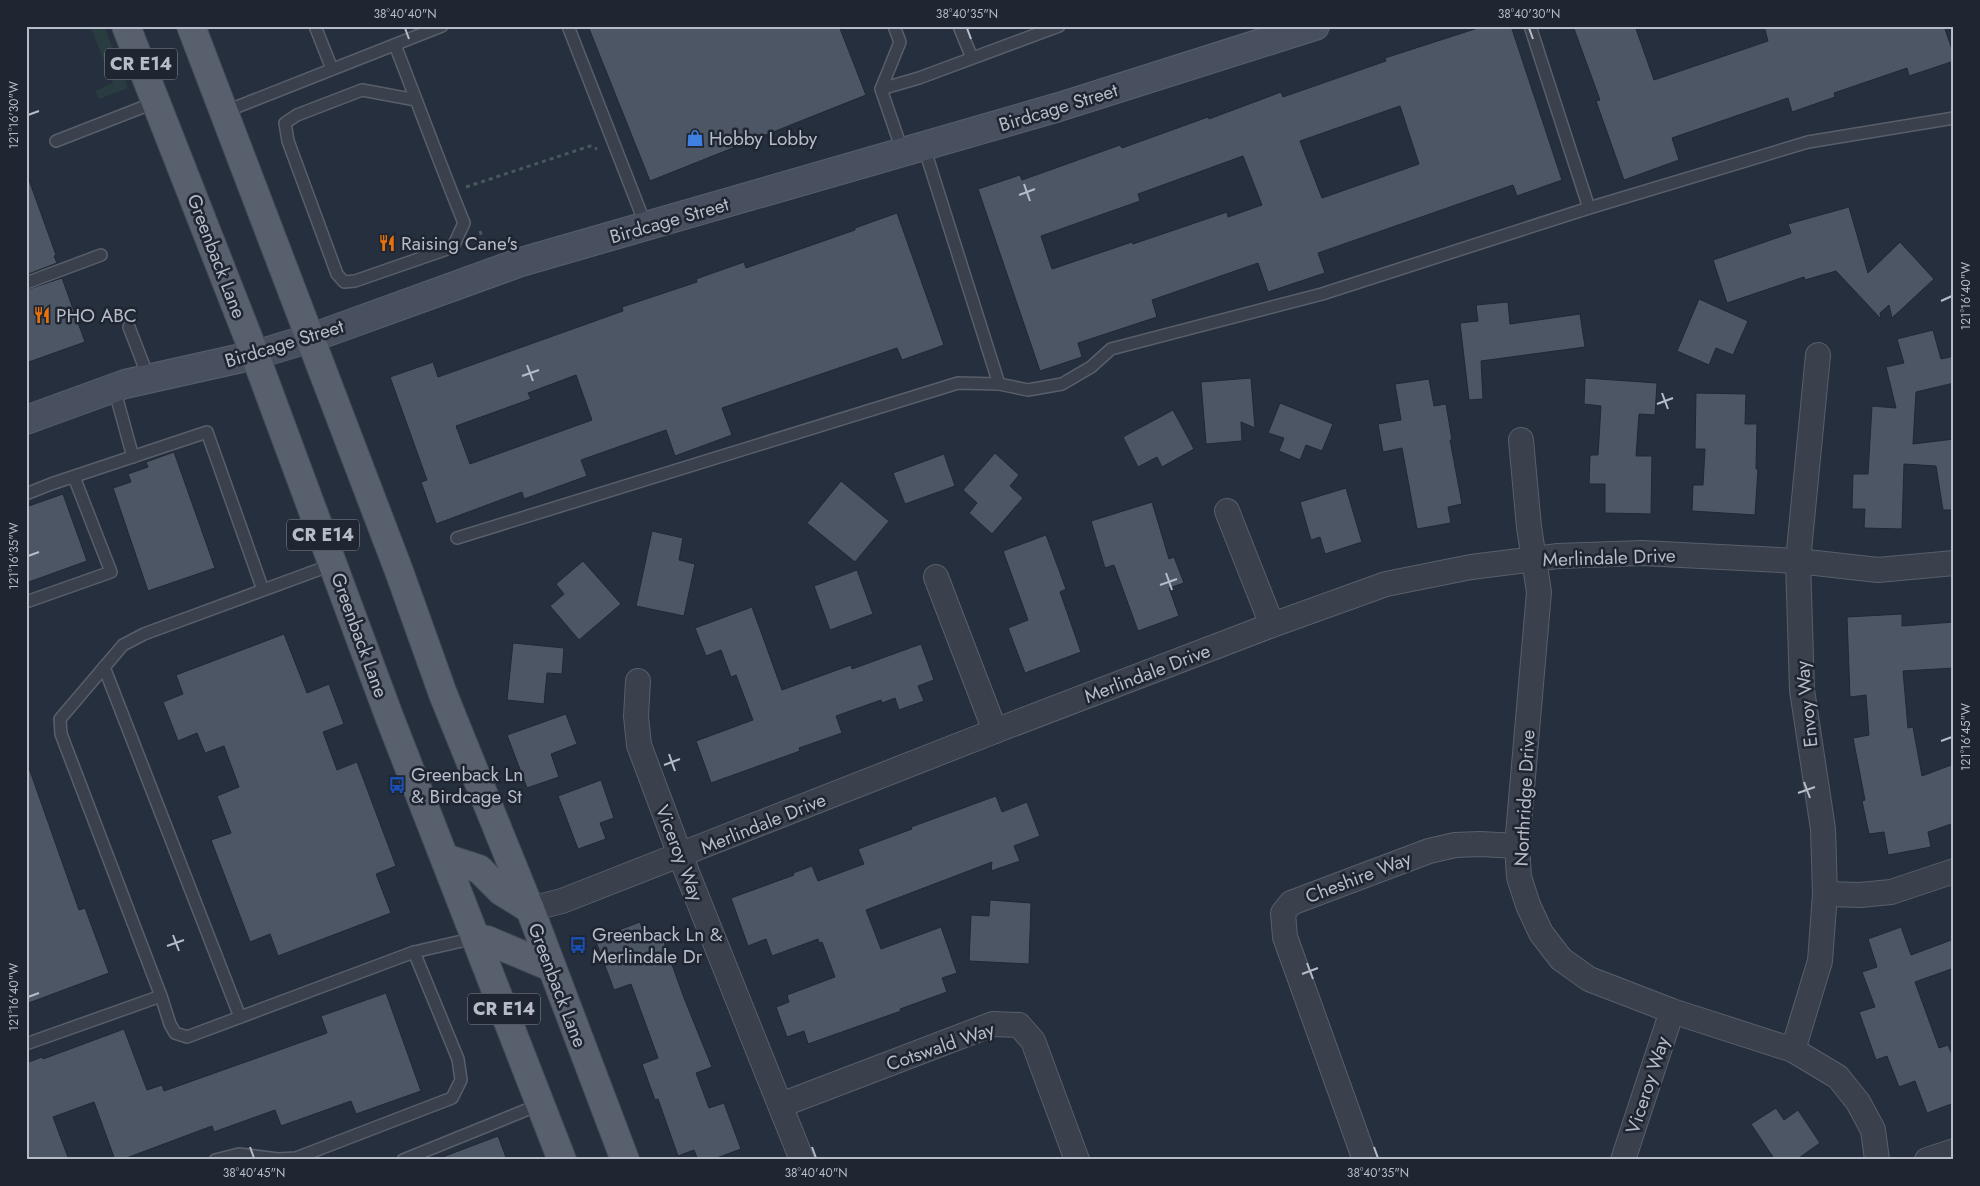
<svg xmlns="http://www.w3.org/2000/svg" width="1980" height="1186" viewBox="0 0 1980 1186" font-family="Jost,sans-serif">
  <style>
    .green { fill: #293c3f }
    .building { fill: #4c5665; stroke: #212834; fill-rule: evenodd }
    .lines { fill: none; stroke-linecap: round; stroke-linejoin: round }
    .lane-casing { stroke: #585f6b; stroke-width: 14 }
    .street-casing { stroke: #585f6b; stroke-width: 26 }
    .secondary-casing { stroke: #585f6b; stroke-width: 30 }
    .primary-casing { stroke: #434a56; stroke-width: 30 }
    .path { stroke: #48595d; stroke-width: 3; stroke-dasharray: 4 4; stroke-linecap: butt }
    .lane { stroke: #3a414d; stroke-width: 11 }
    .street { stroke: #3a414d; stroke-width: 24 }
    .secondary { stroke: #485060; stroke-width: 28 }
    .primary { stroke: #58606d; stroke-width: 28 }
    .ticks { fill: none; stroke: #b6bcc8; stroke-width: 2 }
    .labels { text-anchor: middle; stroke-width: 5; stroke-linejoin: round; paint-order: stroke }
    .shield { fill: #1f2632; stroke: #898f9b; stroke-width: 1 }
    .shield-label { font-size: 18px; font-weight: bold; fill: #b6bcc8 }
    .street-label { font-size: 19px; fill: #b6bcc8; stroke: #1f2632 }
    .poi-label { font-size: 19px; fill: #b6bcc8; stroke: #1f2632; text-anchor: start }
    .neatline { fill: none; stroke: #b6bcc8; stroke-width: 2 }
    .ticks-label { font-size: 12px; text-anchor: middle; fill: #b6bcc8 }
  </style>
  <rect width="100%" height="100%" fill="#262f3d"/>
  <path class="green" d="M90,26h14l24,62 -29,11 -4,-8 18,-8z"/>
  <g class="building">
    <path d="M588,26h251l27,69 -216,86z"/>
    <path d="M1484,26h27l51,154 -45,16 -4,-11 -195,68 7,20 -57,19 -10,-29 -106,37 5,17 -79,26 4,14 -42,14 -62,-182 42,-14 2,5 98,-35 2,3 86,-31 1,2 72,-27 2,5 103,-36 -1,-3zM1400,106l19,58 -97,34 -22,-57zM1243,156l19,49 -34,12 -1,-5 -94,32 -1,-2 -80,27 -11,-33 99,-35 -2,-7z"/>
    <path d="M1573,26h62l19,54 114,-39 -4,-15h180l10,29v6l-45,15 -2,-8 -73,25 1,4 -43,15 -4,-14 -116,40 7,22 -55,20 -28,-79 4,-1z"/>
    <path d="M29,180l27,75 -2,1 3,7 -31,12v-94z"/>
    <path d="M1849,207l19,66 32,-31 34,37 -42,39 -3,-13 -9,8 1,6 -45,-48 -31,9 -1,-3 -77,26 -14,-43 78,-27 -3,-9z"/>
    <path d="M897,213l47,132 -42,15 -5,-12 -175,60 10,27 -57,21 -9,-26 -85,30 6,16 -63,23 -2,-7 -86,32 -15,-42 6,-2 -37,-103 43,-15 5,15 185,-66 -1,-4 75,-25 -1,-3 48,-17 2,6 109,-38v-2zM576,375l16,45 -122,44 -14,-38 75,-27 -3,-6z"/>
    <path d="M62,278l23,64 -59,21v-73z"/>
    <path d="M1699,299l49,22 -15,34 -17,-7 -7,17 -32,-14z"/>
    <path d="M1508,302l2,22 70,-10 5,33 -104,14 2,38 -14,1 -9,-77 18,-2 -2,-16z"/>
    <path d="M1933,330l8,29 13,-3v27l-38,9 -3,52 41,-5v71h-11l-7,-44 -32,-2 -2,65 -38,-1 1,-19h-13l1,-35h15l4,-68 24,2 -10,-41 18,-4 -7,-24z"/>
    <path d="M1251,378l4,50 -14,-6 1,19 -36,3 -5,-62z"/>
    <path d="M1585,378l72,5 -2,32 -16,-1 -3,42h16l-1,58 -46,-1v-29h-16l1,-29h8l3,-49 -17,-2z"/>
    <path d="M1429,379l5,27 12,-2 6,36h-2l12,64 -14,3 3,16 -34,6 -15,-81 -19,4 -5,-28 23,-4 -6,-36z"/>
    <path d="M1696,393l50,1 -1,30h12l-1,45h2l-3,46 -63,-4 1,-26h10l2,-36h-10z"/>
    <path d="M1280,403l53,21 -11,27 -16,-6 -6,15 -21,-9 5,-13 -16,-5z"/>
    <path d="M1173,410l21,39 -32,18 -5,-10 -19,10 -15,-30z"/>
    <path d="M174,452l41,116 -67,23 -35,-103 18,-6 -3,-8 20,-7 -2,-5z"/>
    <path d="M995,453l24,22 -9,11 13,12 -31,36 -23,-21 8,-10 -14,-13z"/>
    <path d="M944,454l11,32 -50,18 -12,-31z"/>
    <path d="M841,481l48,40 -34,41 -48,-39z"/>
    <path d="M1346,488l16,54 -37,12 -5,-17 -9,3 -11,-38z"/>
    <path d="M63,494l24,67 -61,22v-76z"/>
    <path d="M1152,502l17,57 5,-2 10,26 -15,5 10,28 -41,15 -24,-66 -9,3 -14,-47z"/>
    <path d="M652,531l31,7 -4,22 16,4 -11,52 -48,-10z"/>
    <path d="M1046,535l20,54 -6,3 21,60 -56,21 -17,-45 20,-8 -25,-69z"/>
    <path d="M583,561l38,43 -42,36 -29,-34 14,-12 -8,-10z"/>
    <path d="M857,570l16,44 -43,16 -16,-44z"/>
    <path d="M752,607l30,83 69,-25 1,4 69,-25 13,36 -16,6 6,15 -25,9 -4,-12 -13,5 -1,-3 -45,16 6,17 -43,15 1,3 -89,32 -15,-42 57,-21 -17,-45 -5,2 -10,-27 -15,6 -11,-28z"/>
    <path d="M1902,614v12l52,-4v46l-51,3 5,57 5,-1 9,49 32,-12v59l-26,9 3,15 -43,8 -4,-23 -15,2 -7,-33 3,-1 -12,-62 16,-3 -3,-40 -16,2 -3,-80z"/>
    <path d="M284,634l23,59 22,-9 15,40 -21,8 14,38 20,-8 39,104 -20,8 15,39 -113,43 -8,-22 -20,8 -39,-102 20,-7 -14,-37 22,-9 -15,-41 -19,7 -8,-20 -19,8 -15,-39 20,-8 -7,-19z"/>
    <path d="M513,643l51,5 -2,26 -15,-1 -3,31 -37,-4z"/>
    <path d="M566,714l11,30 -26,10 8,23 -32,11 -20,-53z"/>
    <path d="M29,768l50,142 6,-2 24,65 -83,31v-235z"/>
    <path d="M601,780l13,38 -14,5 6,16 -28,10 -20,-53z"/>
    <path d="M996,796l6,16 25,-10 13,34 -26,10 6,15 -29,10 1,-9 -126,48 15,39 60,-22 16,46 -15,5 5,14 -47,17 1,2 -93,33 -4,-13 -17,6 -11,-30 13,-5 -2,-7 48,-18 -13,-35 -3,1 -1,-4 -46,17 -6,-17 -18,7 -17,-48 63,-23 -1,-2 19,-7 6,15 46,-17 -6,-15 54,-20 -1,-2z"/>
    <path d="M990,900l41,3 -2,61 -60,-3 2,-46 18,1z"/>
    <path d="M640,922l5,14 15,-5 24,67 28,69 -16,6 13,35 15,-5 17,46 -30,11h-13l-4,-10 -16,6 -20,-57 -3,1 -13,-36 16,-6 -27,-74 -17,6 -19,-51z"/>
    <path d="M1901,927l10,28 43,-16v29l-39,14 24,66 9,-3 6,14v44l-27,10 -12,-32 -16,6 -12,-31 -11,4 -17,-48 16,-5 -13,-35 15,-5 -9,-28z"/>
    <path d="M386,993l35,98 -65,23 -5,-13 -70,25 -6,-16 -61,22 -2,-6 -91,34h-6l-21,-58 -41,15 16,43h-43v-97l16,-6 1,2 81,-30 23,61 15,-5 2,6 163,-58 -6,-17z"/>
    <path d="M1776,1108l8,12 14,-10 22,33 -24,17h-21l-24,-36z"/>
    <path d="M498,1136l9,24h-66l-1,-2z"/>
  </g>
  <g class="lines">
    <g class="lane-casing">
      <g id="lane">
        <path d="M315,26l17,43"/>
        <path d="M568,26l78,200"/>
        <path d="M894,26l6,16 -19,47 22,64"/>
        <path d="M959,26l13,32"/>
        <path d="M1530,26l59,182"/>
        <path d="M395,45c23,59 45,119 69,178l-11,24 -98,34 -11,1 -7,-8 -49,-133 -3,-18 12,-8 65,-25 54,10"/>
        <path d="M881,89l38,-11 140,-52"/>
        <path d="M224,112l218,-86"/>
        <path d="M56,141l100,-39"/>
        <path d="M924,147l75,237"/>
        <path d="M26,283l75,-28"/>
        <path d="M129,327l20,52"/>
        <path d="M114,388l19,69"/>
        <path d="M26,494l25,-10 156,-52 56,158"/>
        <path d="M457,538l501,-155 41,1 29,6 34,-6 29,-17 20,-18 211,-55 267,-86 219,-66 146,-24"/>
        <path d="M334,564l-190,70 -21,11 -63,74 1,15 100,262 9,28 5,9 12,4 227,-85 61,-14"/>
        <path d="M26,602l85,-30 -37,-95"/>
        <path d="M104,667l136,350"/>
        <path d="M26,1044l135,-48"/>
        <path d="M215,1160l24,-6 39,5 18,-1 156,-60 9,-18 -3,-21 -44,-107"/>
        <path d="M403,1160l138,-56"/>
      </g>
    </g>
    <g class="street-casing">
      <g id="street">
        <path d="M1521,440l8,87 10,65 -22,254 2,31 9,28 13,28 20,26 28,20 83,32 121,39 45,27 20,25 15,28 4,30"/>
        <path d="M1227,511l45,114"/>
        <path d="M936,577l59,154"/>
        <path d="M638,681l-2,35 3,29 41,110 122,305"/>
        <path d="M1825,894l35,1 31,-3 63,-21"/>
        <path d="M530,909l32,-8 433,-170 277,-106 114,-41 85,-17 87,-11 84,-3 156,8 80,9 76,-7"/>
        <path d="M1793,1050l27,-89 5,-67 -2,-65 -21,-139 -4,-129 20,-206"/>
        <path d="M781,1105l212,-81 26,1 14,16 44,119"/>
        <path d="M1365,1160l-80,-223 -2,-24 8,-10 138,-52 26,-6 25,-1 37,2"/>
        <path d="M1623,1160l49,-149"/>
        <path d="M1927,1160l27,-9"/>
      </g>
    </g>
    <g class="secondary-casing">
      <path id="secondary" d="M26,420l99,-36 130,-29 56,-17 210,-76 538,-155 256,-81"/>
    </g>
    <g class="primary-casing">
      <g id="primary">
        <path d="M126,26l129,329 134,361 173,444"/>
        <path d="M191,26l208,545 44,123 87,215 95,251"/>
        <path d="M445,858l34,11 22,22 29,18"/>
        <path d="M475,938l12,2 64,27"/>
      </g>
    </g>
    <g class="path">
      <path d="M466,187l124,-41 7,3"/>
      <path d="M480,231l6,18"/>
    </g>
    <use href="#lane" class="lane"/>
    <use href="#street" class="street"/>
    <use href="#secondary" class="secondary"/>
    <use href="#primary" class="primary"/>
  </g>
  <path class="ticks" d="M405,28l4,11M967,28l4,11M1529,28l4,11M28,115l11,-4M1024,184l6,17M1019,195l16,-6M1941,301l11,-5M527,365l6,16M522,376l17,-6M1662,393l6,16M1657,404l16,-6M28,556l11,-4M1166,573l6,17M1160,585l17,-6M1941,741l11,-4M669,754l6,17M664,765l16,-6M1804,782l6,16M1798,793l17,-6M173,935l6,16M167,946l17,-6M1307,963l6,16M1302,974l16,-6M28,997l11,-4M250,1147l4,11M812,1147l4,11M1374,1147l4,11"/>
  <defs>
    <g id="shop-bare" transform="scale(1.35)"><path d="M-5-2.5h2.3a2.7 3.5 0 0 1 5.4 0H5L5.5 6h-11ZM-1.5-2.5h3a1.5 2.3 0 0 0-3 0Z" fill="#3f7fe0" stroke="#1f2632" stroke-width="2.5" paint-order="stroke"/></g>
    <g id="restaurant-bare" transform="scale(1.35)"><path d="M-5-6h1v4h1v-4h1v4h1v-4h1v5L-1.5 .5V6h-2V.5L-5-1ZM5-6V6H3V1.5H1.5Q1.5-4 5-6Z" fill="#e8710a" stroke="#1f2632" stroke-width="2.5" paint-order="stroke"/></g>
    <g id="bus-bare" transform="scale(1.35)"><path d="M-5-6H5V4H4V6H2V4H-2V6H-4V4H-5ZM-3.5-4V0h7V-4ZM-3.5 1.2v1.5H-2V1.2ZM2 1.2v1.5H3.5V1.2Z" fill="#1a4fb4" stroke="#1f2632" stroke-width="2.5" paint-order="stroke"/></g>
  </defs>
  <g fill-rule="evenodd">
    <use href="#shop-bare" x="695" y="138"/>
    <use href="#restaurant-bare" x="387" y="243"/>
    <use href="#restaurant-bare" x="42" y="315"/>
    <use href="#bus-bare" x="397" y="785"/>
    <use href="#bus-bare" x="578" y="945"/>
  </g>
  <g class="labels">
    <g class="shield">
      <rect x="105" y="48.5" width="72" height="31" rx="4"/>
      <rect x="287" y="519.5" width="72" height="31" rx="4"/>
      <rect x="468" y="993.5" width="72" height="31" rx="4"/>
    </g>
    <g class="shield-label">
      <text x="141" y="70">CR E14</text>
      <text x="323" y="541">CR E14</text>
      <text x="504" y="1015">CR E14</text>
    </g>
    <g class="street-label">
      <text transform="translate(1058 107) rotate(-17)" y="7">Birdcage Street</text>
      <text transform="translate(669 220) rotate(-16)" y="7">Birdcage Street</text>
      <text transform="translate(217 256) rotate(69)" y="7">Greenback Lane</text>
      <text transform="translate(284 343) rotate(-17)" y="7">Birdcage Street</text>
      <text transform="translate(1609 557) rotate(-2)" y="7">Merlindale Drive</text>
      <text transform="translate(360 635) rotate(70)" y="7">Greenback Lane</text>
      <text transform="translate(1147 673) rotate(-21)" y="7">Merlindale Drive</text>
      <text transform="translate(1806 704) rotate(-96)" y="7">Envoy Way</text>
      <text transform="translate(1524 798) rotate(-87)" y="7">Northridge Drive</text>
      <text transform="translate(763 823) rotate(-22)" y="7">Merlindale Drive</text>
      <text transform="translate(680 853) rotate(69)" y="7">Viceroy Way</text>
      <text transform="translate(1358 877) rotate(-21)" y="7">Cheshire Way</text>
      <text transform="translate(558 985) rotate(69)" y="7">Greenback Lane</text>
      <text transform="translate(940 1046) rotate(-19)" y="7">Cotswald Way</text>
      <text transform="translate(1647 1085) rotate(-72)" y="7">Viceroy Way</text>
    </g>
    <g class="poi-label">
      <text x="709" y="145">Hobby Lobby</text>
      <text x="401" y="250">Raising Cane's</text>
      <text x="56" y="322">PHO ABC</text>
      <text x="411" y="781">Greenback Ln<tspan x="411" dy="22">&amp; Birdcage St</tspan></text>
      <text x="592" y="941">Greenback Ln &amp;<tspan x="592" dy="22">Merlindale Dr</tspan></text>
    </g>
  </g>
  <rect width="1980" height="1186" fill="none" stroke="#1f2632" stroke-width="55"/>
  <rect x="28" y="28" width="1924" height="1130" class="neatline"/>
  <g class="ticks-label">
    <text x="405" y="18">38°40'40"N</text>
    <text x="967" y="18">38°40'35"N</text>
    <text x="1529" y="18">38°40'30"N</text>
    <text transform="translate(14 115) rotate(-90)" y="4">121°16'30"W</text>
    <text transform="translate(1966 296) rotate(-90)" y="4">121°16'40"W</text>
    <text transform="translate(14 556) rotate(-90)" y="4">121°16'35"W</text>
    <text transform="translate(1966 737) rotate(-90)" y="4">121°16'45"W</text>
    <text transform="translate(14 997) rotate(-90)" y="4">121°16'40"W</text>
    <text x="254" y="1177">38°40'45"N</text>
    <text x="816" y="1177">38°40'40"N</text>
    <text x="1378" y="1177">38°40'35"N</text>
  </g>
</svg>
